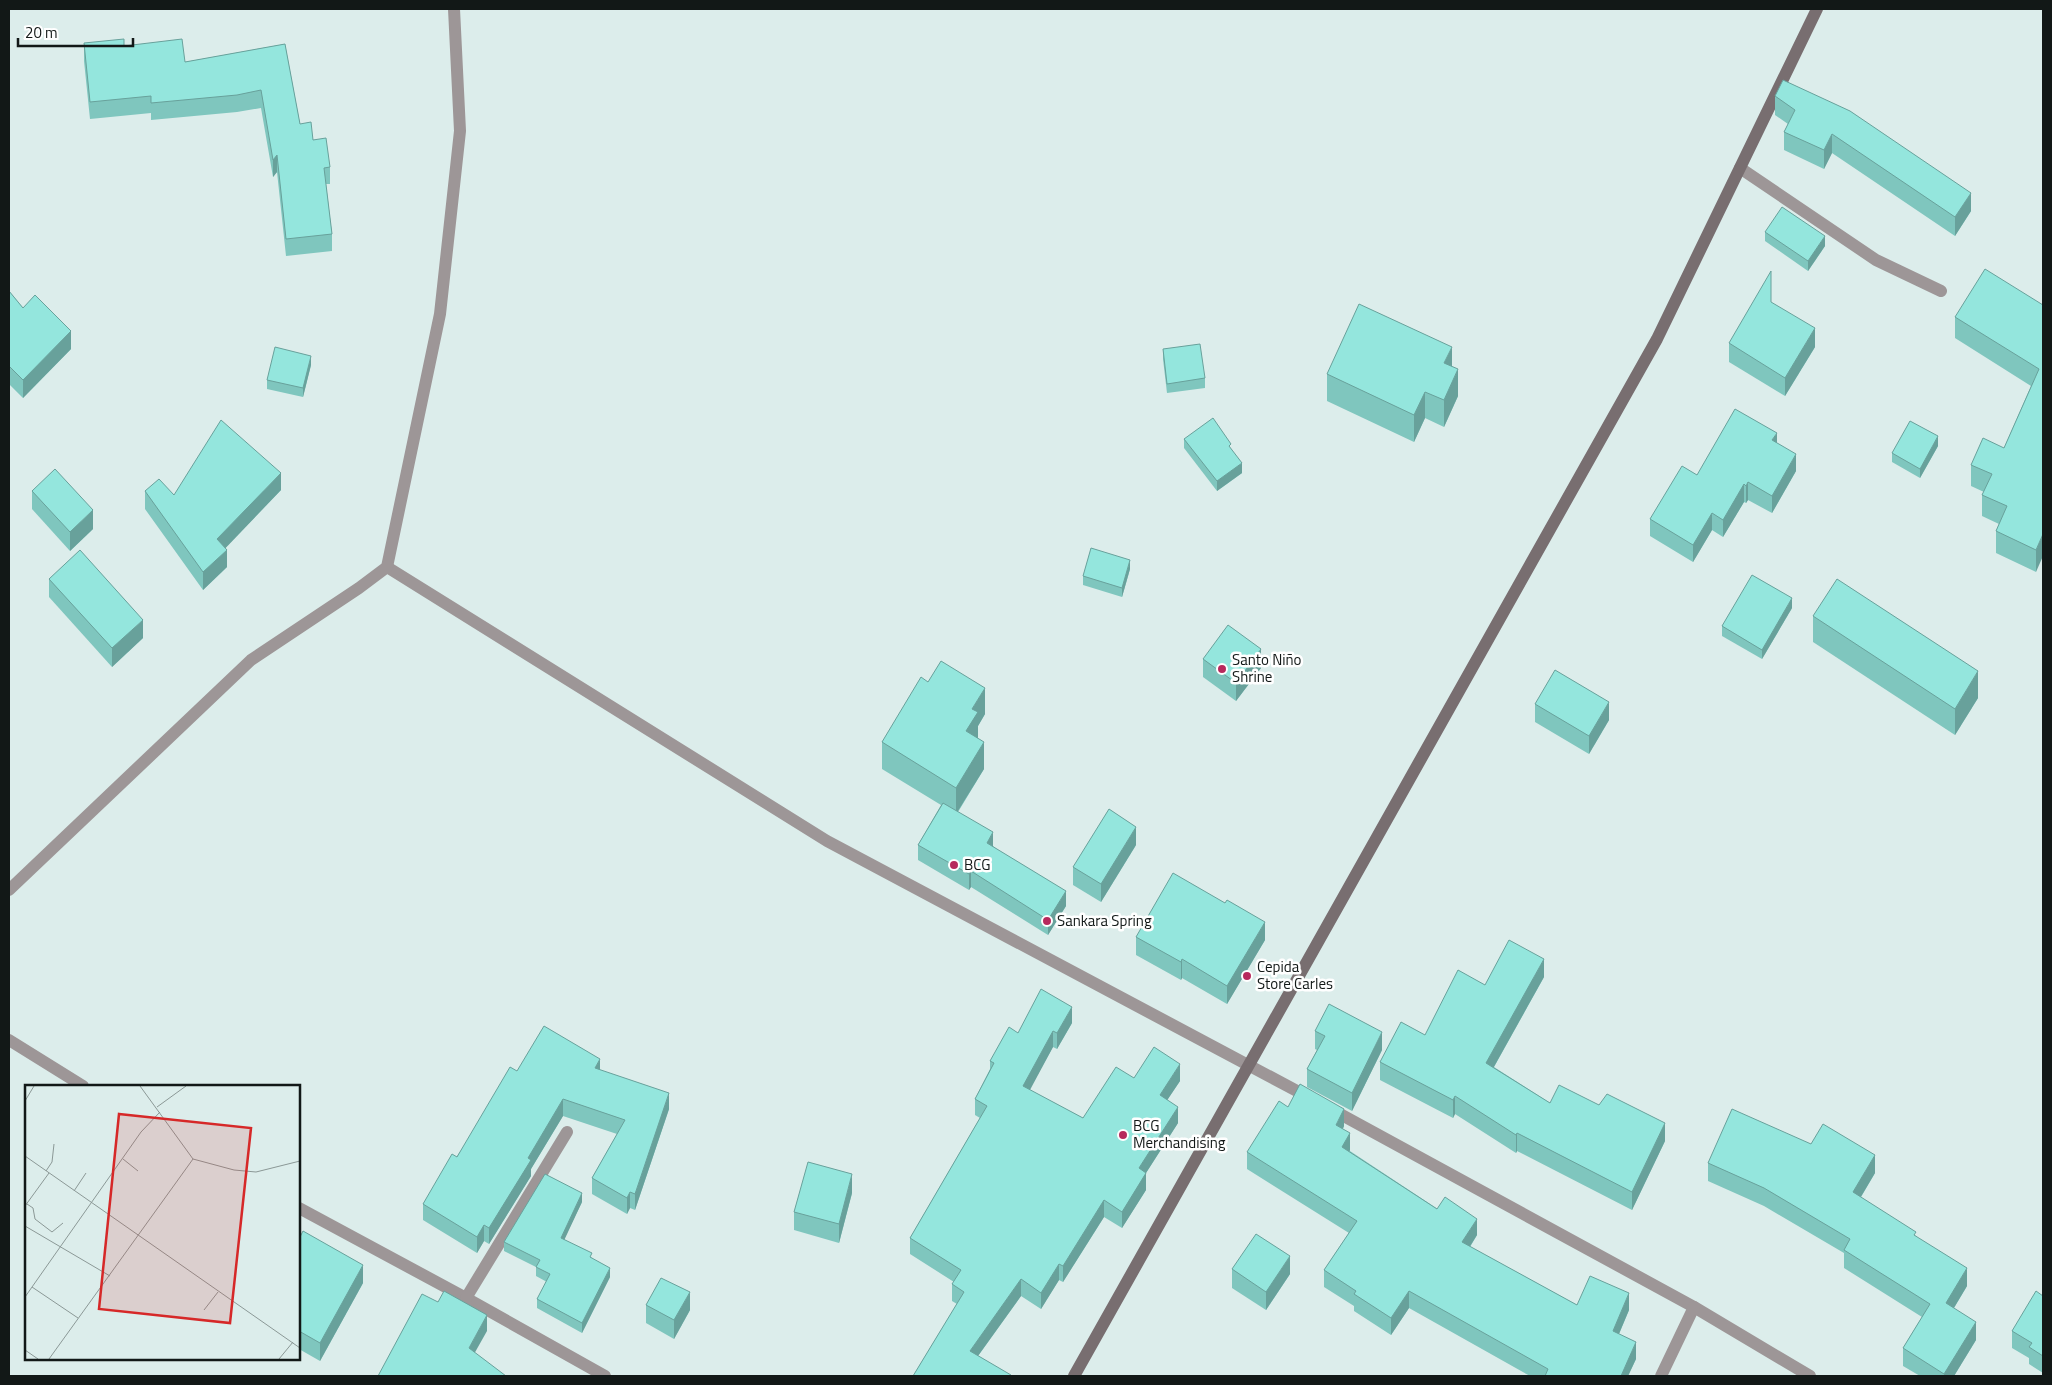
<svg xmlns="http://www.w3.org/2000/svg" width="2052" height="1385" viewBox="0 0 2052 1385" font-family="'Titillium Web',sans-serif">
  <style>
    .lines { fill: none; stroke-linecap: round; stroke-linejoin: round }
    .minor { stroke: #9d9697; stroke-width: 12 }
    .secondary { stroke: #786e70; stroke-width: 12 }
    .wall { fill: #7fc6be }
    .shaded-wall { fill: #68a19b }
    .building { fill: #94e6dd; stroke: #68a19b }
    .poi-dot { fill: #b7295d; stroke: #fff; stroke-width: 2 }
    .labels { text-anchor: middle; stroke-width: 5; stroke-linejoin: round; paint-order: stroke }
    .poi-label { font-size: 15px; fill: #121817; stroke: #fff; text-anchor: start }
    .inset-road { fill: none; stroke: #8b9896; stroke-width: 1 }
    .view { fill: #d62828; fill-opacity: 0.15; stroke: #d62828; stroke-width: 2.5 }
    .inset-edge { fill: none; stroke: #121817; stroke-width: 2.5 }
  </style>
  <rect width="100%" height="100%" fill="#dcedeb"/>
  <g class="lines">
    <g class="minor">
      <path d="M1740,168l136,92 65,31"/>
      <path d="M387,567l440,274 485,258"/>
      <path d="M9,890l242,-230 108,-72 28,-21 53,-253 20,-183 -6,-122"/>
      <path d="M9,1040l74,46"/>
      <path d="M1329,1108l365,199 116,69"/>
      <path d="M299,1208l167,90 139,78"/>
      <path d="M466,1298l101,-166"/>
      <path d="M1661,1376l33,-69"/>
    </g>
    <path class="secondary" d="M1074,1376l583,-1037 160,-330"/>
  </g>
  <g class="wall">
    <path d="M84,43l40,3 61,16 100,-18 15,80 13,16 17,27v17h-4l6,50v17l-46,5 -9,-84 -4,5 -12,-69 -24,4 -86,8v-7l-61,6 -6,-58z"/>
    <path d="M1775,96l196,115 -16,25 -123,-83 -8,16 -40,-19v-18l4,-8 -13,-9z"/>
    <path d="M1765,232l60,14 -17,25 -43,-30z"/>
    <path d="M9,291l14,17 48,41 -48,49 -14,-14z"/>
    <path d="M2043,305l-7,267 -40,-19v-22l3,-7 -17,-8v-21l2,-3 -13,-6v-21l33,-17 27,-62 -76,-48v-21z"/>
    <path d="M1729,343l86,4 -30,49 -56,-34z"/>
    <path d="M1163,349l42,29v10l-38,5 -4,-34z"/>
    <path d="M311,365l-8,32 -36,-8v-9z"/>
    <path d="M1452,366l6,30 -14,31 -19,-9 -11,24 -87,-41v-27z"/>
    <path d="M1184,439l47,10 11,24 -25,18 -33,-43z"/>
    <path d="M1777,443l19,28 -24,42 -24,-13 -2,3 -2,-1 -21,35 -11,-7 -19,32 -43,-26v-17l47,-44z"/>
    <path d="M1938,446l-18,32 -28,-16v-9z"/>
    <path d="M281,490l-56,58 2,19 -24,23 -58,-81v-18l29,4z"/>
    <path d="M32,491l61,38 -23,22 -38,-42z"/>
    <path d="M1130,569l-8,28 -39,-12v-9z"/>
    <path d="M49,579l94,59 -31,29 -63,-70z"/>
    <path d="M1792,608l-30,51 -40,-23v-10z"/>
    <path d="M1813,616l165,82 -23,37 -142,-93z"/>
    <path d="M1203,659l58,9 -25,33 -33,-24z"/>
    <path d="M928,682l57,32 -7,12v12l6,31 -26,43 35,34 73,60 -18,29 -77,-48 -2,3 -51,-30v-15l23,-40 -59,-36v-27z"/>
    <path d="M1535,704l74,16 -20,34 -54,-32z"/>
    <path d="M1136,845l-35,57 -28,-17v-18z"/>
    <path d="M1136,937l129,3 -38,64 -45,-26 -1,2 -45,-25z"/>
    <path d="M1544,977l-50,90 56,36 115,38 -33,69 -115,-59 -1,2 -61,-39 -2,4 -73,-38v-18l45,-27 60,-50z"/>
    <path d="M1072,1023l-15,26 -4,-2 -24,43 54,28 51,-40 46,3 -13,19 11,23 -32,50v17l-24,38 -18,-11 -41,65 -4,-2 -18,29 -20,-13 -43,60 33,20h-98l44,-72 -5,-3v-17l2,-2 -44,-28v-16l70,-120 -5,-3v-16l15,-30v-8l28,-28z"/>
    <path d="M1315,1031l67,19 -30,61 -45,-24v-18l10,-19 -2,-1z"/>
    <path d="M600,1070l69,39 -34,101 -5,-2 -3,6 -35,-20v-16l25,-44 -54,-18 -32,53v7l-42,68 -5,-3 -7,12 -54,-33v-16l94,-133z"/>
    <path d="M1288,1107l56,19 -1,3 7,21v1l127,84 -7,12 107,58 52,5 -10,24 17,25 -8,17h-98l-121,-68 -18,27 -37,-24v-5l-30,-19v-17l25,-37 -102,-64v-17z"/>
    <path d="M1708,1163l167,10 -14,24 55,39 51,50 -13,22 22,32 -22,36h-34l-17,-10v-18l19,-31 -78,-49v-15l-80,-47 -56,-25z"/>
    <path d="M852,1193l-13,50 -45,-13v-18z"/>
    <path d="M582,1202l-18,37 28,19 18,19 -28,56 -45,-25v-9l10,-17 -11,-6v-9l-32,-16v-9z"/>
    <path d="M299,1239l64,44 -43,78 -21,-12z"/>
    <path d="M1232,1269l58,5 -24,36 -34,-22z"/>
    <path d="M2043,1296v77l-14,-9v-6l-17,-10v-17z"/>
    <path d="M646,1305l44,5 -16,29 -28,-16z"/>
  </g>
  <g class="shaded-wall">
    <path d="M1832,134v19l-8,16v-19z"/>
    <path d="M277,155v17l-4,5v-17z"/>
    <path d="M1971,193v18l-16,25v-19z"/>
    <path d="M1825,236v10l-17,25v-10z"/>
    <path d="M1815,328v19l-30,49v-18z"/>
    <path d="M71,331v18l-48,49v-18z"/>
    <path d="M1452,347v27l-8,-11z"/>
    <path d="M311,356v9l-8,32v-9z"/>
    <path d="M1458,369v27l-14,31v-27z"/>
    <path d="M1425,392v26l-11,24v-27z"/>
    <path d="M1777,433v17l-5,-10z"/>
    <path d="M1938,436v10l-18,32v-9z"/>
    <path d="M1796,454v17l-24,42v-17z"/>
    <path d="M1242,463v10l-25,18v-10z"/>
    <path d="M281,473v17l-64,67v-18z"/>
    <path d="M1748,482v18l-2,3v-17z"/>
    <path d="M1744,484v18l-21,35v-17z"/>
    <path d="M93,510v19l-23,22v-19z"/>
    <path d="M1712,513v17l-19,32v-17z"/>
    <path d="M2043,534v22l-7,16v-22z"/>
    <path d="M227,550v17l-24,23v-18z"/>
    <path d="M1130,560v9l-8,28v-9z"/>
    <path d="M1792,598v10l-30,51v-9z"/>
    <path d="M143,620v18l-31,29v-19z"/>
    <path d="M1261,649v19l-25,33v-18z"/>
    <path d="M1978,671v27l-23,37v-26z"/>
    <path d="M985,688v26l-7,12v13l-12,-8 6,-22z"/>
    <path d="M1609,702v18l-20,34v-18z"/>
    <path d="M984,742v27l-28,45v-26z"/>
    <path d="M1136,827v18l-35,57v-18z"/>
    <path d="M993,832v15l-6,-4z"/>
    <path d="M971,871v16l-2,3v-16z"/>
    <path d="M1066,891v15l-18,29v-15z"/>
    <path d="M1265,922v18l-38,64v-18z"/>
    <path d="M1182,959v19l-1,2v-18z"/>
    <path d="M1544,959v18l-58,104v-18z"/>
    <path d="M1072,1007v16l-15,26v-16z"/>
    <path d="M1053,1031v16l-30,56v-17z"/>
    <path d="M1382,1032v18l-30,61v-18z"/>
    <path d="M600,1059v16l-5,-7z"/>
    <path d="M1180,1064v17l-20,30v-16z"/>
    <path d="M669,1093v16l-34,101v-16z"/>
    <path d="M1455,1096v18l-2,4v-18z"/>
    <path d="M563,1099v17l-32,53v7l-42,68v-16l39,-70z"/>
    <path d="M1178,1107v16l-32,50v17l-24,38v-16l17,-44z"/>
    <path d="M1344,1109v17l-8,16v-17z"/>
    <path d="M1665,1123v18l-33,69v-18z"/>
    <path d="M1350,1133v17l-8,14v-17z"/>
    <path d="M1517,1133v18l-1,2v-18z"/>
    <path d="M1875,1155v18l-22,37v-18z"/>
    <path d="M852,1174v19l-13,50v-19z"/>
    <path d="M630,1192v16l-3,6v-16z"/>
    <path d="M582,1193v9l-21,45v-9z"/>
    <path d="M1104,1200v17l-41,65v-16z"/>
    <path d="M1477,1219v16l-15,24v-17z"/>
    <path d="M484,1225v16l-7,12v-16z"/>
    <path d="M1290,1256v18l-24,36v-18z"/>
    <path d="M1059,1264v16l-18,29v-16z"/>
    <path d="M363,1265v18l-43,78v-18z"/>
    <path d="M610,1268v9l-28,56v-10z"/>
    <path d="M1967,1268v18l-21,35v-18z"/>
    <path d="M1021,1279v17l-51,71v-16z"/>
    <path d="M1409,1291v17l-18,27v-17z"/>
    <path d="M690,1292v18l-16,29v-19z"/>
    <path d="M1629,1293v17l-16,38v-17z"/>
    <path d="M487,1315v16l-18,32v-15z"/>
    <path d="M1976,1322v18l-22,36h-10v-2z"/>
    <path d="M1636,1342v17l-8,17h-7z"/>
  </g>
  <g class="building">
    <path d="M124,39v7l58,-7 3,23 100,-18 15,80 11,-2 2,18 13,-2 4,29 -6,1 8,66 -46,5 -9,-84 -4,5 -12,-70 -24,5 -86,8v-7l-61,6 -6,-59z"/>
    <path d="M1783,80l67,31 121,82 -16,24 -123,-83 -8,16 -40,-18 11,-22 -20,-14z"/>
    <path d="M1782,207l43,29 -17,25 -43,-29z"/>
    <path d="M1985,269l58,36v229l-7,16 -40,-19 11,-25 -25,-11 10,-21 -21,-9 12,-27 21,10 35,-79 -84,-52z"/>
    <path d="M1771,271v31l44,26 -30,50 -56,-35z"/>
    <path d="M9,291l14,17 12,-13 36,36 -48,49 -14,-14z"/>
    <path d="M1359,304l93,43 -8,16 14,6 -14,31 -19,-8 -11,23 -87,-41z"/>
    <path d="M1200,344l5,34 -38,6 -4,-35z"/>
    <path d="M275,347l36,9 -8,32 -36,-8z"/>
    <path d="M1735,409l42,24 -5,7 24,14 -24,42 -24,-14 -2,4 -2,-2 -21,36 -11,-7 -19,32 -43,-26 32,-53 15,9z"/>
    <path d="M1213,418l18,26 -2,2 13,17 -25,18 -33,-42z"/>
    <path d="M221,420l60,53 -64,66 10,11 -24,22 -58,-81 14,-12 15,16z"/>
    <path d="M1910,421l28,15 -18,33 -28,-16z"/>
    <path d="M55,469l38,41 -23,22 -38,-41z"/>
    <path d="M1091,548l39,12 -8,28 -39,-12z"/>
    <path d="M80,550l63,70 -31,28 -63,-69z"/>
    <path d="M1752,575l40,23 -30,52 -40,-24z"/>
    <path d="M1837,579l141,92 -23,38 -142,-93z"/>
    <path d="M1228,625l33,24 -25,34 -33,-24z"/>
    <path d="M941,661l44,27 -13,21 6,3 -12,19 18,11 -28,46 -74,-46 39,-65 7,5z"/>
    <path d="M1555,670l54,32 -20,34 -54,-32z"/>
    <path d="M943,803l50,29 -6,11 79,48 -18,29 -77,-49 -2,3 -51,-29z"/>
    <path d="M1109,809l27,18 -35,57 -28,-17z"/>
    <path d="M1173,873l52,30 2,-3 38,22 -38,64 -45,-27 -1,3 -45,-25z"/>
    <path d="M1509,940l35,19 -58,104 64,40 9,-18 40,20 8,-11 58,29 -33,69 -115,-59 -1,2 -61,-39 -2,4 -73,-38 21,-40 24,13 33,-65 27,15z"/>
    <path d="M1041,989l31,18 -15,26 -4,-2 -30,55 60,32 33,-51 18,11 20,-31 26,17 -20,31 18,12 -39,61 7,5 -24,39 -18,-12 -41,66 -4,-2 -18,29 -20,-14 -51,72 41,24 -1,1h-97l51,-84 -12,-8 9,-14 -51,-32 77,-132 -12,-7 19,-36 -4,-2 19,-34 9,6z"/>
    <path d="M1329,1004l53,28 -30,61 -45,-24 18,-33 -10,-5z"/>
    <path d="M544,1026l56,33 -5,9 74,25 -34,101 -5,-2 -3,6 -35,-20 33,-58 -62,-21 -35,59 3,2 -42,68 -5,-3 -7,12 -54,-33 29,-50 5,3 53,-90 7,4z"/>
    <path d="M1300,1084l44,25 -8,16 14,8 -8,14 95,62 8,-12 32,22 -15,23 115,63 13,-29 39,17 -16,38 23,11 -15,34h-76l3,-7 -139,-78 -18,27 -37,-24 2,-3 -32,-21 33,-49 -110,-69 32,-51 9,6z"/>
    <path d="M1732,1109l79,35 12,-20 52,31 -22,37 63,40 -2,3 53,33 -21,35 30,19 -32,52 -41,-26 27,-44 -86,-54 6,-11 -86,-51 -56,-25z"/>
    <path d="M808,1162l44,12 -13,50 -45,-12z"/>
    <path d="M545,1174l37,19 -21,45 31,15 -2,4 20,11 -28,55 -45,-24 13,-25 -14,-7 4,-7 -36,-18z"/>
    <path d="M303,1231l60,34 -43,78 -21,-12v-92z"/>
    <path d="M1256,1234l34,22 -24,36 -34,-23z"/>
    <path d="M661,1278l29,14 -16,28 -28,-15z"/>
    <path d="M444,1291l43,24 -18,33 37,28h-128l44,-82 16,8z"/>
    <path d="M2036,1291l7,5v60l-14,-9 3,-4 -20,-12z"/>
  </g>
  <g class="poi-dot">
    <circle cx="1222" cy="669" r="5"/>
    <circle cx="954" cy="865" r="5"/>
    <circle cx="1047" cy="921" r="5"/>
    <circle cx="1247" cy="976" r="5"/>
    <circle cx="1123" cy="1135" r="5"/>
  </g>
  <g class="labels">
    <g class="poi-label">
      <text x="1232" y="665">Santo Niño<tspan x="1232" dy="17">Shrine</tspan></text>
      <text x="964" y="870">BCG</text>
      <text x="1057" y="926">Sankara Spring</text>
      <text x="1257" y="972">Cepida<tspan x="1257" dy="17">Store Carles</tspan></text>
      <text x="1133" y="1131">BCG<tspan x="1133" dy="17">Merchandising</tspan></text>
    </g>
  </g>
  <g transform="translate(25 1085)">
    <rect width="275" height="275" fill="#dcedeb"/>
    <path class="inset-road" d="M115,1l53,73 41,11 22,2 44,-11M0,16l9,-15M132,22l29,-21M0,71l275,192M98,74l15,12M21,86l6,-9 2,-18M49,106l12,-18M2,119l6,4 2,11 17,13 11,-9M0,121l24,-33M0,141l85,50M7,202l46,31M0,212l116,-165 19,-20M179,225l14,-18M0,265l13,9M24,274l144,-200M254,274l14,-17"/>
    <path class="view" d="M94,29l132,14 -21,195 -131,-14z"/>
    <rect width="275" height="275" class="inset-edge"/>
  </g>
  <rect width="2052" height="1385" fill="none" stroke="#121817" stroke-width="20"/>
  <path d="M18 38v8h115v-8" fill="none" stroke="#121817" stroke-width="2.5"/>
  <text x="25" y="38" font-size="15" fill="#121817" stroke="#ffffff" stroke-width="4" paint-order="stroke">20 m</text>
</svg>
